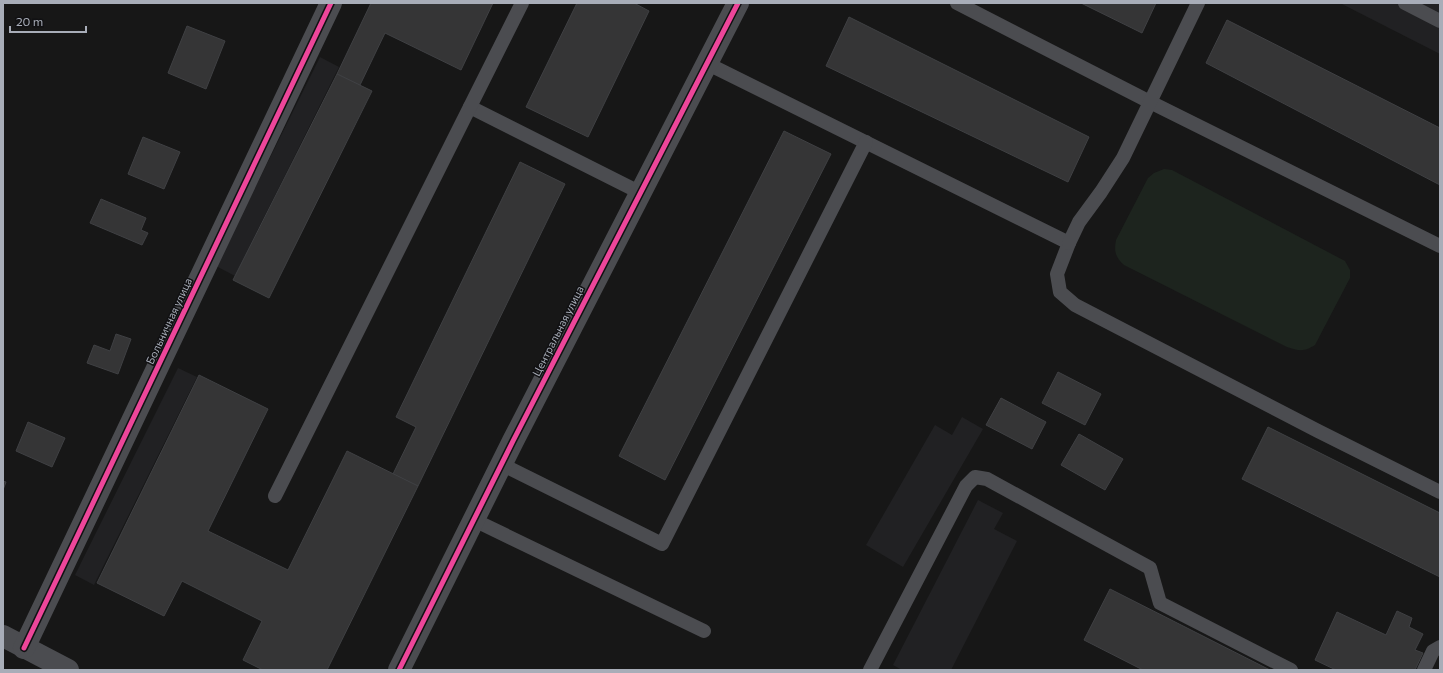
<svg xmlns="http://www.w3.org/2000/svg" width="1443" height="673" viewBox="0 0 1443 673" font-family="Commissioner,sans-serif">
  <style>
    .built { fill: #212123 }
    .park { fill: #1d241e }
    .building { fill: #353536; stroke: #3f4043 }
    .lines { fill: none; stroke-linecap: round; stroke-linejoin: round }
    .lane { stroke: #4b4c50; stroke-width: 14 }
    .street { stroke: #4b4c50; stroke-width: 22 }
    .cycleway-casing { stroke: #111113; stroke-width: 8 }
    .cycleway { stroke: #ed469a; stroke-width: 5 }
    .labels { text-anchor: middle; stroke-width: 3; stroke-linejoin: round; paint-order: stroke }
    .street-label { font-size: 11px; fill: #a8adb8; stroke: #111113 }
  </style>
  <rect width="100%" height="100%" fill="#171717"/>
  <g class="built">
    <path d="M1340,3h100v51z"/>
    <path d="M320,57l19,10 -104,209 -19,-10z"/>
    <path d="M178,368l19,9 -103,208 -19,-10z"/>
    <path d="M962,417l21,12 -80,138 -37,-22 69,-120 17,10z"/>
    <path d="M978,500l25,13 -9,16 23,12 -66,129h-49l-9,-5z"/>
  </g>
  <path class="park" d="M1164,169l8,1 173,91 5,9v8l-35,67c-11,7 -16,6 -28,2l-163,-82c-9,-8 -10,-14 -8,-25l32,-62 6,-5z"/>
  <g class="building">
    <path d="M371,3h122l-32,67 -76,-37 -25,52 -23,-11z"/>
    <path d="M577,3h57l15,8 -61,126 -62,-30z"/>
    <path d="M1081,3h75l-14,30z"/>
    <path d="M849,17l240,120 -21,45 -242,-116z"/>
    <path d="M1227,20l213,108v57l-234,-122z"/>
    <path d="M187,26l38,15 -19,48 -38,-16z"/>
    <path d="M337,74l35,17 -103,207 -36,-18z"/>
    <path d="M784,131l47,23 -166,326 -46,-24z"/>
    <path d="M143,137l37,15 -16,37 -36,-15z"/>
    <path d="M520,162l45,22 -147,302 -25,-12 23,-47 -20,-10z"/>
    <path d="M101,199l45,19 -5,12 7,3 -6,12 -52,-22z"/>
    <path d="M116,334l15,5 -13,35 -31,-11 7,-18 16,6z"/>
    <path d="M1058,372l43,22 -16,31 -43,-22z"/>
    <path d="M199,375l69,34 -60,122 80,39 59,-119 71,35 -91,184h-64l-20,-10 19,-39 -80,-40 -18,35 -67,-33z"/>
    <path d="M1001,398l45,24 -14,27 -46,-24z"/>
    <path d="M28,422l37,16 -13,29 -36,-16z"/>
    <path d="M1268,427l172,86v64l-198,-98z"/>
    <path d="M1079,434l44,25 -18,31 -44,-25z"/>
    <path d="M3,481l3,1 -3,8z"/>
    <path d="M1110,589l160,81h-127l-59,-30z"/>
    <path d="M1397,611l15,7 -3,9 14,7 -8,16 8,3 -8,17h-79l-21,-10 22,-48 49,23z"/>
  </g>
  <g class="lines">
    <g class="lane">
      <path d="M957,3l193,99 290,144"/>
      <path d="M1405,3l35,18"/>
      <path d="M708,64l361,179 -12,31 3,18 15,13 243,126 122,61"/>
      <path d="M470,107l171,86"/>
      <path d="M1069,243l10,-21 22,-30 22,-34 75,-155"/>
      <path d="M501,464l161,80 204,-402"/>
      <path d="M275,496l247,-493"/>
      <path d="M474,520l230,111"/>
      <path d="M870,670l96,-184 9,-9 12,2 163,89 10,35 131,67"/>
      <path d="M1424,670l9,-19 7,-4"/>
    </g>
    <g class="street">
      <path d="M3,636l65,34"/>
      <path d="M24,648l307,-645"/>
      <path d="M399,670l114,-229 225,-438"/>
    </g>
    <g class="cycleway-casing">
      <g id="cycleway">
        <path d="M24,648l307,-645"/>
        <path d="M399,670l114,-229 225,-438"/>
      </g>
    </g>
    <use href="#cycleway" class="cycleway"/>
  </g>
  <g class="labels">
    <g class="street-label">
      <text transform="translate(169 321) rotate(-65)" y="4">Больничная улица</text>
      <text transform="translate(558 331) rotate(-63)" y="4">Центральная улица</text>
    </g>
  </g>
  <rect width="1443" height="673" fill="none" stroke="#a8adb8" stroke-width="8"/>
  <path d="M10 26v6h76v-6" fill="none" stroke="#a8adb8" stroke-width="2"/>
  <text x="16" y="26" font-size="12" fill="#a8adb8" stroke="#111113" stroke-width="3" paint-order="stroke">20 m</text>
</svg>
